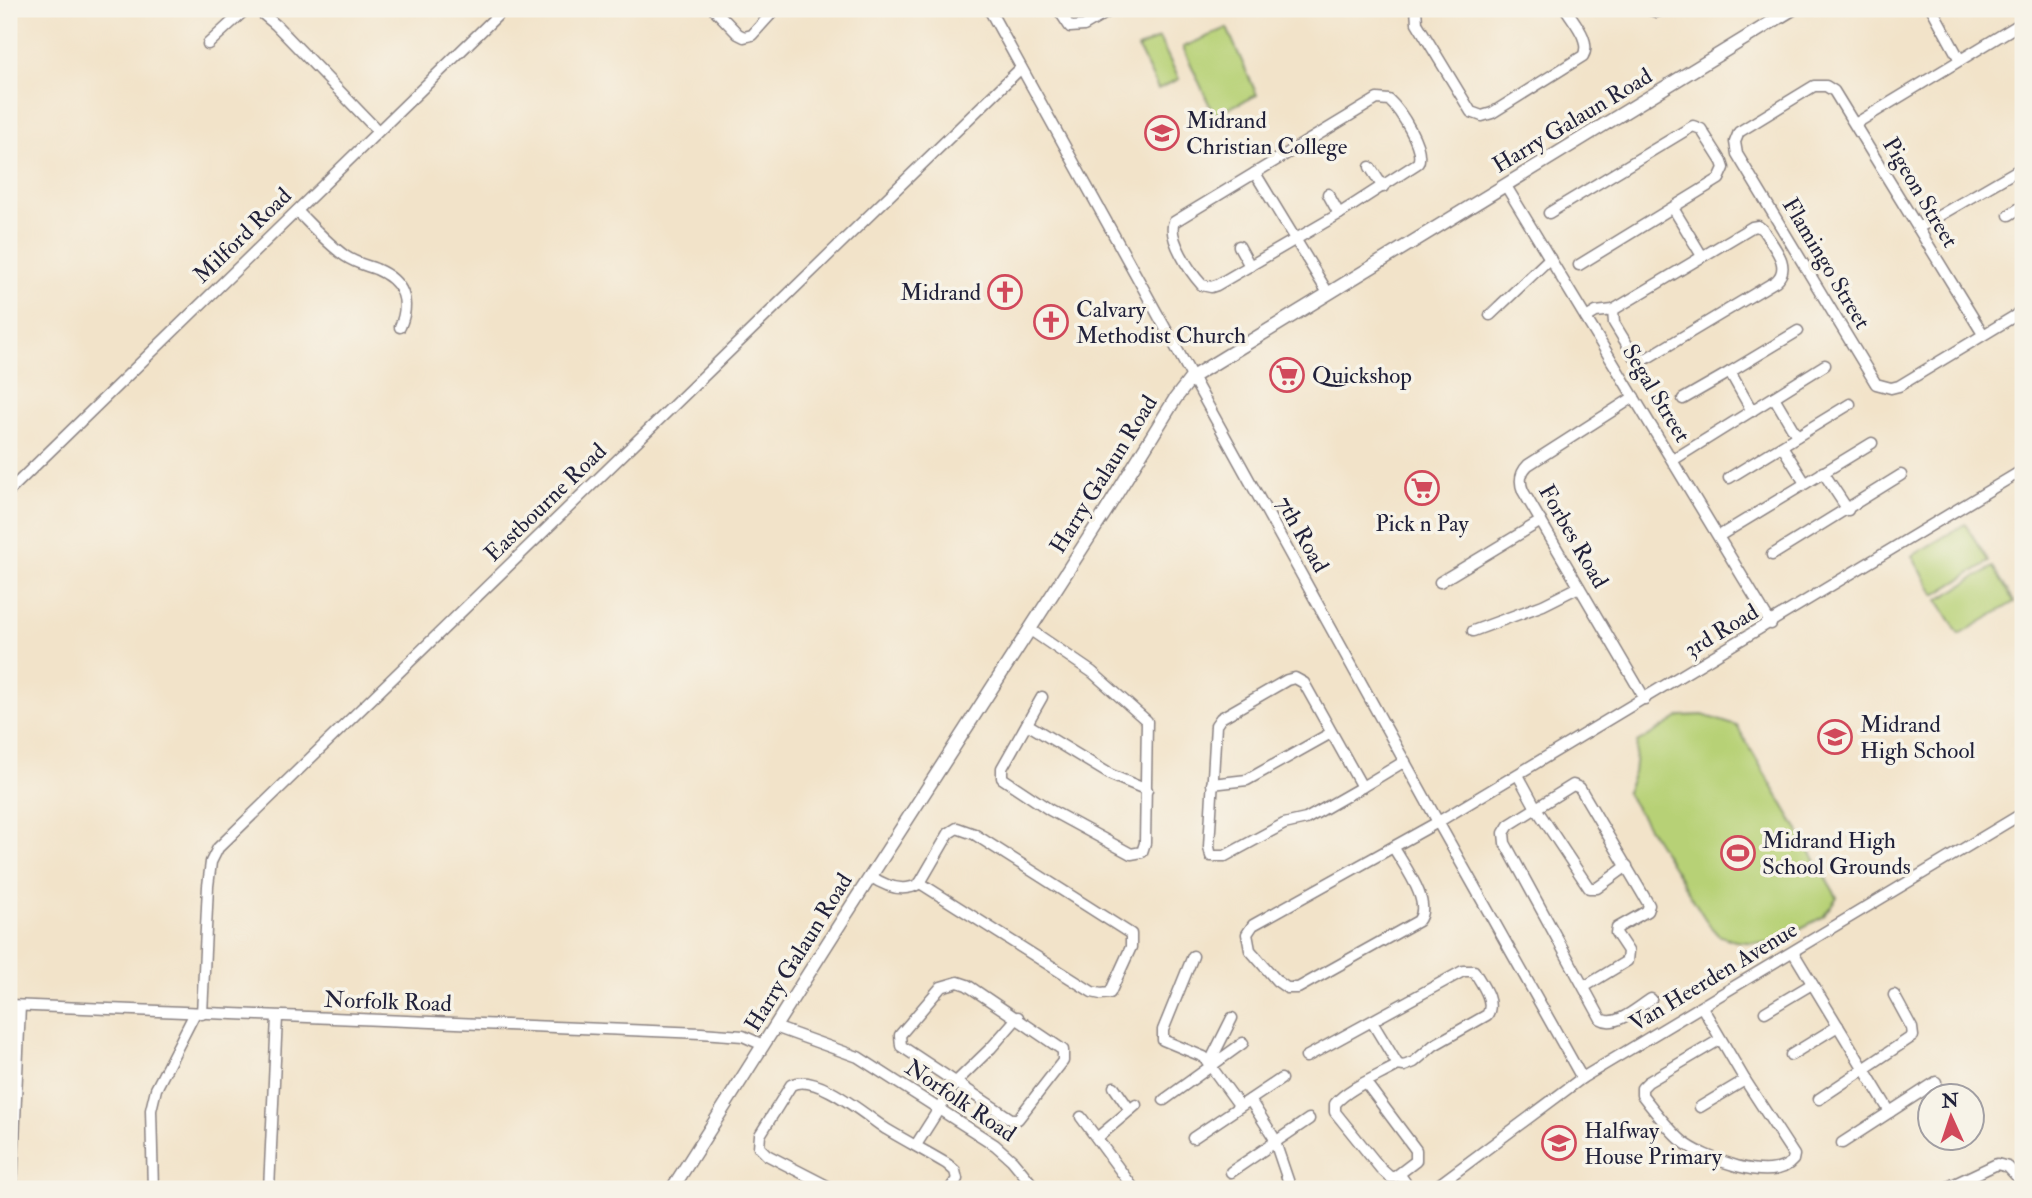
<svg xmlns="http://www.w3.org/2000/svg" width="2032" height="1198" viewBox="0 0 2032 1198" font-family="'IM FELL Double Pica',serif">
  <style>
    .green { fill: #b7d176; stroke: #6c7a58; stroke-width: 2 }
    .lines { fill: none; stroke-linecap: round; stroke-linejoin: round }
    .minor-casing { stroke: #8a8282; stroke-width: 13 }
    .major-casing { stroke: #8a8282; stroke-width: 15 }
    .minor { stroke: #fff; stroke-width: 10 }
    .major { stroke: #fff; stroke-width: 12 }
    .labels { text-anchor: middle; stroke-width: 7; stroke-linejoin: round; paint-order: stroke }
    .poi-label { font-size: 23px; fill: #22223b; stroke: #f7f3e8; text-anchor: start }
    .street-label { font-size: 23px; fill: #22223b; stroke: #f7f3e8 }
  </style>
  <rect width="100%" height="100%" fill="#f7f3e8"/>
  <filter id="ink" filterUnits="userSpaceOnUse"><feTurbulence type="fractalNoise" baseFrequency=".0143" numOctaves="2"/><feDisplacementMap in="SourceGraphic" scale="14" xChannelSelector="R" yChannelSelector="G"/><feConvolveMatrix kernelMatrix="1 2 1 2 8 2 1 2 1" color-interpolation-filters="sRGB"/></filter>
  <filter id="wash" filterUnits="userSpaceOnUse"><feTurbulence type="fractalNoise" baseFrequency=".00686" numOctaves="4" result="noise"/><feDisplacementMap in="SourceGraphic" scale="28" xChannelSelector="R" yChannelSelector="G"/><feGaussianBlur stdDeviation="1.57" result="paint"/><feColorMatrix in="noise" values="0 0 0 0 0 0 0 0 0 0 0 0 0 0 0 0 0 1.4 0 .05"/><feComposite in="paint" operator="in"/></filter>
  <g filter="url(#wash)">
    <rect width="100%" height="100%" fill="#f2e3c9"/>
    <g class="green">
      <path d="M1227,28l30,67 -43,20 -31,-68z"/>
      <path d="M1159,38l20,41 -21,10 -20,-41z"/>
      <path d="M1965,524l24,38 -54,33 -23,-39z"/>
      <path d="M1993,567l21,35 -55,33 -21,-35z"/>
      <path d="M1703,715l34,11 100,171 -14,20 -54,27 -34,-3 -17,-6 -9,-10 -83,-133 8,-19 3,-30 44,-27z"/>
    </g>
  </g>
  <g filter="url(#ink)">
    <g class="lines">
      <g class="minor-casing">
        <g id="minor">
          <path d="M253,9l5,1 18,15 102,106"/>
          <path d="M714,9l24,25 6,3 8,-2 20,-22"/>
          <path d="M989,9l449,813 144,256"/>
          <path d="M1058,9l12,18 14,-1 29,-17"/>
          <path d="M1416,9l1,14 54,89 11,4 10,-3 91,-57c9,-15 -10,-35 -17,-47"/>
          <path d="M1647,9l10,3 8,-3"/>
          <path d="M1932,9l28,51"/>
          <path d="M208,44l37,-34 7,-1"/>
          <path d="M1377,99l12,1c11,10 36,48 29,63l-79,51 -122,71 -6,2 -9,-2c-12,-13 -35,-48 -28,-63z"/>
          <path d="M1855,124l168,-102"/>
          <path d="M1370,167l13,20"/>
          <path d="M1255,173l73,120"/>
          <path d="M1506,186l265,438"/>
          <path d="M1328,194l11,20"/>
          <path d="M1673,208l29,48"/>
          <path d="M297,211c15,15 30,32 48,45 10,7 20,9 31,13 28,12 35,32 24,58"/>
          <path d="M1549,213l144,-87 8,3 21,33 2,6 -5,11 -140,86"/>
          <path d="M2009,215l14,-9"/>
          <path d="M1918,228l105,-61"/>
          <path d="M1239,246l11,20"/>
          <path d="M1490,315l60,-57"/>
          <path d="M1586,318l10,-6 17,-2 139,-83 6,-1 5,4c9,15 30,36 13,51l-132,79h-6l-4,-4 -20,-33 -1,-13"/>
          <path d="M1983,334l-149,-243 -8,-5h-12l-75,46 -4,10 2,12 139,230 15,4 8,-2 124,-75"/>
          <path d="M1730,372l68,-41"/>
          <path d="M1634,397l-106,68c-8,8 -9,16 -5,26l122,208"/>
          <path d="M1774,397l23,39"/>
          <path d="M1683,399l47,-27 22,39"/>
          <path d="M1782,446l23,37"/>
          <path d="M1673,460l152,-95"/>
          <path d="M1823,472l25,38"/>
          <path d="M1729,478l121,-74"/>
          <path d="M9,491l495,-482"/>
          <path d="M1719,536l153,-93"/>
          <path d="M1772,555l129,-80"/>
          <path d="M1440,582l101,-61"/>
          <path d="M1029,629l63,43 55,49 -2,122 -3,9 -11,2 -81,-44 -48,-32v-10l40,-71"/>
          <path d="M1473,631l70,-26 36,-18"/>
          <path d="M1295,678l9,5 58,104 -56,32 -22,5 -59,32h-14l-2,-9 7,-122 5,-7 66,-38z"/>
          <path d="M1027,724l84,51 36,15"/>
          <path d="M1518,775l18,33 53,80h8l30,-22"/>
          <path d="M1212,784l35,-4 84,-47"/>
          <path d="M1362,787l43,-26"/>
          <path d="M957,828l17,6 157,100v13l-21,46 -9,1 -9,-2 -172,-109 29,-50z"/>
          <path d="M1394,848c10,18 39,55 24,73l-120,67h-11l-10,-7 -27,-31 -3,-16 6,-9 185,-103 585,-352"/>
          <path d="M870,876c15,10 34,18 50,7"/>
          <path d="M1793,952l97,160"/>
          <path d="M1193,956l-30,74v10l41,17 35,48"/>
          <path d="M958,982l9,3 96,65v11l-45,58h-7l-110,-73 -1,-11 41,-48z"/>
          <path d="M1584,987l43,-26 1,-10 -12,-18 1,-5 30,-17 2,-6 -69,-117 -7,-3 -64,40 -5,8 1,10 96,176c15,9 37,-12 50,-20"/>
          <path d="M9,1005l692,28 42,3 20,9"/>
          <path d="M1702,1007l43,73 49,75 -1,5c-20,25 -91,-2 -111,-19 -15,-13 -28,-31 -40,-46v-7l6,-6 73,-43"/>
          <path d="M1765,1012l47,-28"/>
          <path d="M202,1014l6,-128 3,-24 7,-14 803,-780"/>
          <path d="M1372,1022l26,43"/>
          <path d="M775,1027l83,30 137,88 17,15 24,29"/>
          <path d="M1791,1055l47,-29"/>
          <path d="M1306,1057l157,-86h11c7,12 22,31 13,44l-53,30 -20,17 -10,4 -6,-1c-19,11 -50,23 -63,39v8l46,57 9,8h5l21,-16v-11l-50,-67"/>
          <path d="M1209,1064l23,-46"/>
          <path d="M1114,1087l16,23"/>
          <path d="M1819,1099l94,-63 -1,-8 -18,-33"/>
          <path d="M1164,1100l79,-57"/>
          <path d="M1250,1100l23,36 18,53"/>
          <path d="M1700,1107l45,-27"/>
          <path d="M1081,1117l53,72"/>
          <path d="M1097,1138l39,-33"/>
          <path d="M1193,1138l88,-59"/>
          <path d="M1842,1143l94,-61"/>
          <path d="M916,1145l40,-63 35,-34 27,-31"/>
          <path d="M1231,1172l78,-53"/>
          <path d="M1400,1175l10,14"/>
          <path d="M12,1189l8,-183"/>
          <path d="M153,1189l-2,-79 5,-21 39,-76"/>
          <path d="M269,1189l8,-172"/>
          <path d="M833,1189l-66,-34 -8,-8 1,-12 31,-50c25,-13 74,30 95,44 20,12 41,23 61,35l8,7 2,8 -7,10"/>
          <path d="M1433,1189l149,-111 441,-265"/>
          <path d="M1944,1189l53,-25 11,3 15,16"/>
        </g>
      </g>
      <g class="major-casing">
        <path id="major" d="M672,1189l164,-259 270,-419 69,-112 17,-22 601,-368"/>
      </g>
      <use href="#minor" class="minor"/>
      <use href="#major" class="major"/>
    </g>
  </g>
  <defs>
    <g id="school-ring" transform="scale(1.75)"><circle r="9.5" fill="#f7f3e8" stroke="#d1495b" stroke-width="1.5"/><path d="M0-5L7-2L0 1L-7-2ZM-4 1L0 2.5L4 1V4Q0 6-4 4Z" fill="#d1495b"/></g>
    <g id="church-ring" transform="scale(1.75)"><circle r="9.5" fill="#f7f3e8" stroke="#d1495b" stroke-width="1.5"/><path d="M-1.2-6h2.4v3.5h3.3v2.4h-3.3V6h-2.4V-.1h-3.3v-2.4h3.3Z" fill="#d1495b"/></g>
    <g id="supermarket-ring" transform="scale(1.75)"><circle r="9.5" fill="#f7f3e8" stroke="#d1495b" stroke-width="1.5"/><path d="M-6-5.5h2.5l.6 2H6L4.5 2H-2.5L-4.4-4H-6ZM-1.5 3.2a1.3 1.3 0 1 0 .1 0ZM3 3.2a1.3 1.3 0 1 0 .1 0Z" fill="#d1495b"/></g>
    <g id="stadium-ring" transform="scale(1.75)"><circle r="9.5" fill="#f7f3e8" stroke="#d1495b" stroke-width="1.5"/><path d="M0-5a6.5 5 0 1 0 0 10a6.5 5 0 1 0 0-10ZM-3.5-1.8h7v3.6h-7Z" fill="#d1495b"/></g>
  </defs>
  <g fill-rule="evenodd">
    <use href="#school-ring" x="1162" y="133"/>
    <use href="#church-ring" x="1005" y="292"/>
    <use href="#church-ring" x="1051" y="322"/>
    <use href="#supermarket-ring" x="1287" y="375"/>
    <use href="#supermarket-ring" x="1422" y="488"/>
    <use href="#school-ring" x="1835" y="737"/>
    <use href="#stadium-ring" x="1738" y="853"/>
    <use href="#school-ring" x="1559" y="1143"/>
  </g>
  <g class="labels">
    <g class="poi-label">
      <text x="1186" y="128">Midrand<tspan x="1186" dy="26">Christian College</tspan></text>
      <text x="981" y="300" text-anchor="end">Midrand</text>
      <text x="1076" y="317">Calvary<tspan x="1076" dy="26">Methodist Church</tspan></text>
      <text x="1312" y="383">Quickshop</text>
      <text x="1422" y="531" text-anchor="middle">Pick n Pay</text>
      <text x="1860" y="732">Midrand<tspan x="1860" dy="26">High School</tspan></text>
      <text x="1762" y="848">Midrand High<tspan x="1762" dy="26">School Grounds</tspan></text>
      <text x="1584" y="1138">Halfway<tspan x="1584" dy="26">House Primary</tspan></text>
    </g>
    <g class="street-label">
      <text transform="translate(1572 120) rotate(-31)" y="8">Harry Galaun Road</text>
      <text transform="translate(1921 192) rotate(59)" y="8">Pigeon Street</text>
      <text transform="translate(242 235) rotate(-44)" y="8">Milford Road</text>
      <text transform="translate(1827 263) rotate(59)" y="8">Flamingo Street</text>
      <text transform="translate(1657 393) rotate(59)" y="8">Segal Street</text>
      <text transform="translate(1103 474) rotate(-58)" y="8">Harry Galaun Road</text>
      <text transform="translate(545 502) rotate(-44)" y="8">Eastbourne Road</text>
      <text transform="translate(1303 534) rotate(61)" y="8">7th Road</text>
      <text transform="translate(1574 536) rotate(60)" y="8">Forbes Road</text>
      <text transform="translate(1721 630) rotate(-31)" y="8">3rd Road</text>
      <text transform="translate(798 952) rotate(-58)" y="8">Harry Galaun Road</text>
      <text transform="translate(1713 976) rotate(-31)" y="8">Van Heerden Avenue</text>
      <text transform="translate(388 1001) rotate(2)" y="8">Norfolk Road</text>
      <text transform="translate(961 1100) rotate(34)" y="8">Norfolk Road</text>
    </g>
  </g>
  <rect width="2032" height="1198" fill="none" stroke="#f7f3e8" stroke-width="35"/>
  <g transform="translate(1951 1117) rotate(357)"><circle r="33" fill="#f7f3e8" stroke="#a29fa3" stroke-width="2"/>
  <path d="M0-5L12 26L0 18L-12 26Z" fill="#d1495b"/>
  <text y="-10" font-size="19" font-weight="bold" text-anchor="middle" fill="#22223b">N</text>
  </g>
</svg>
